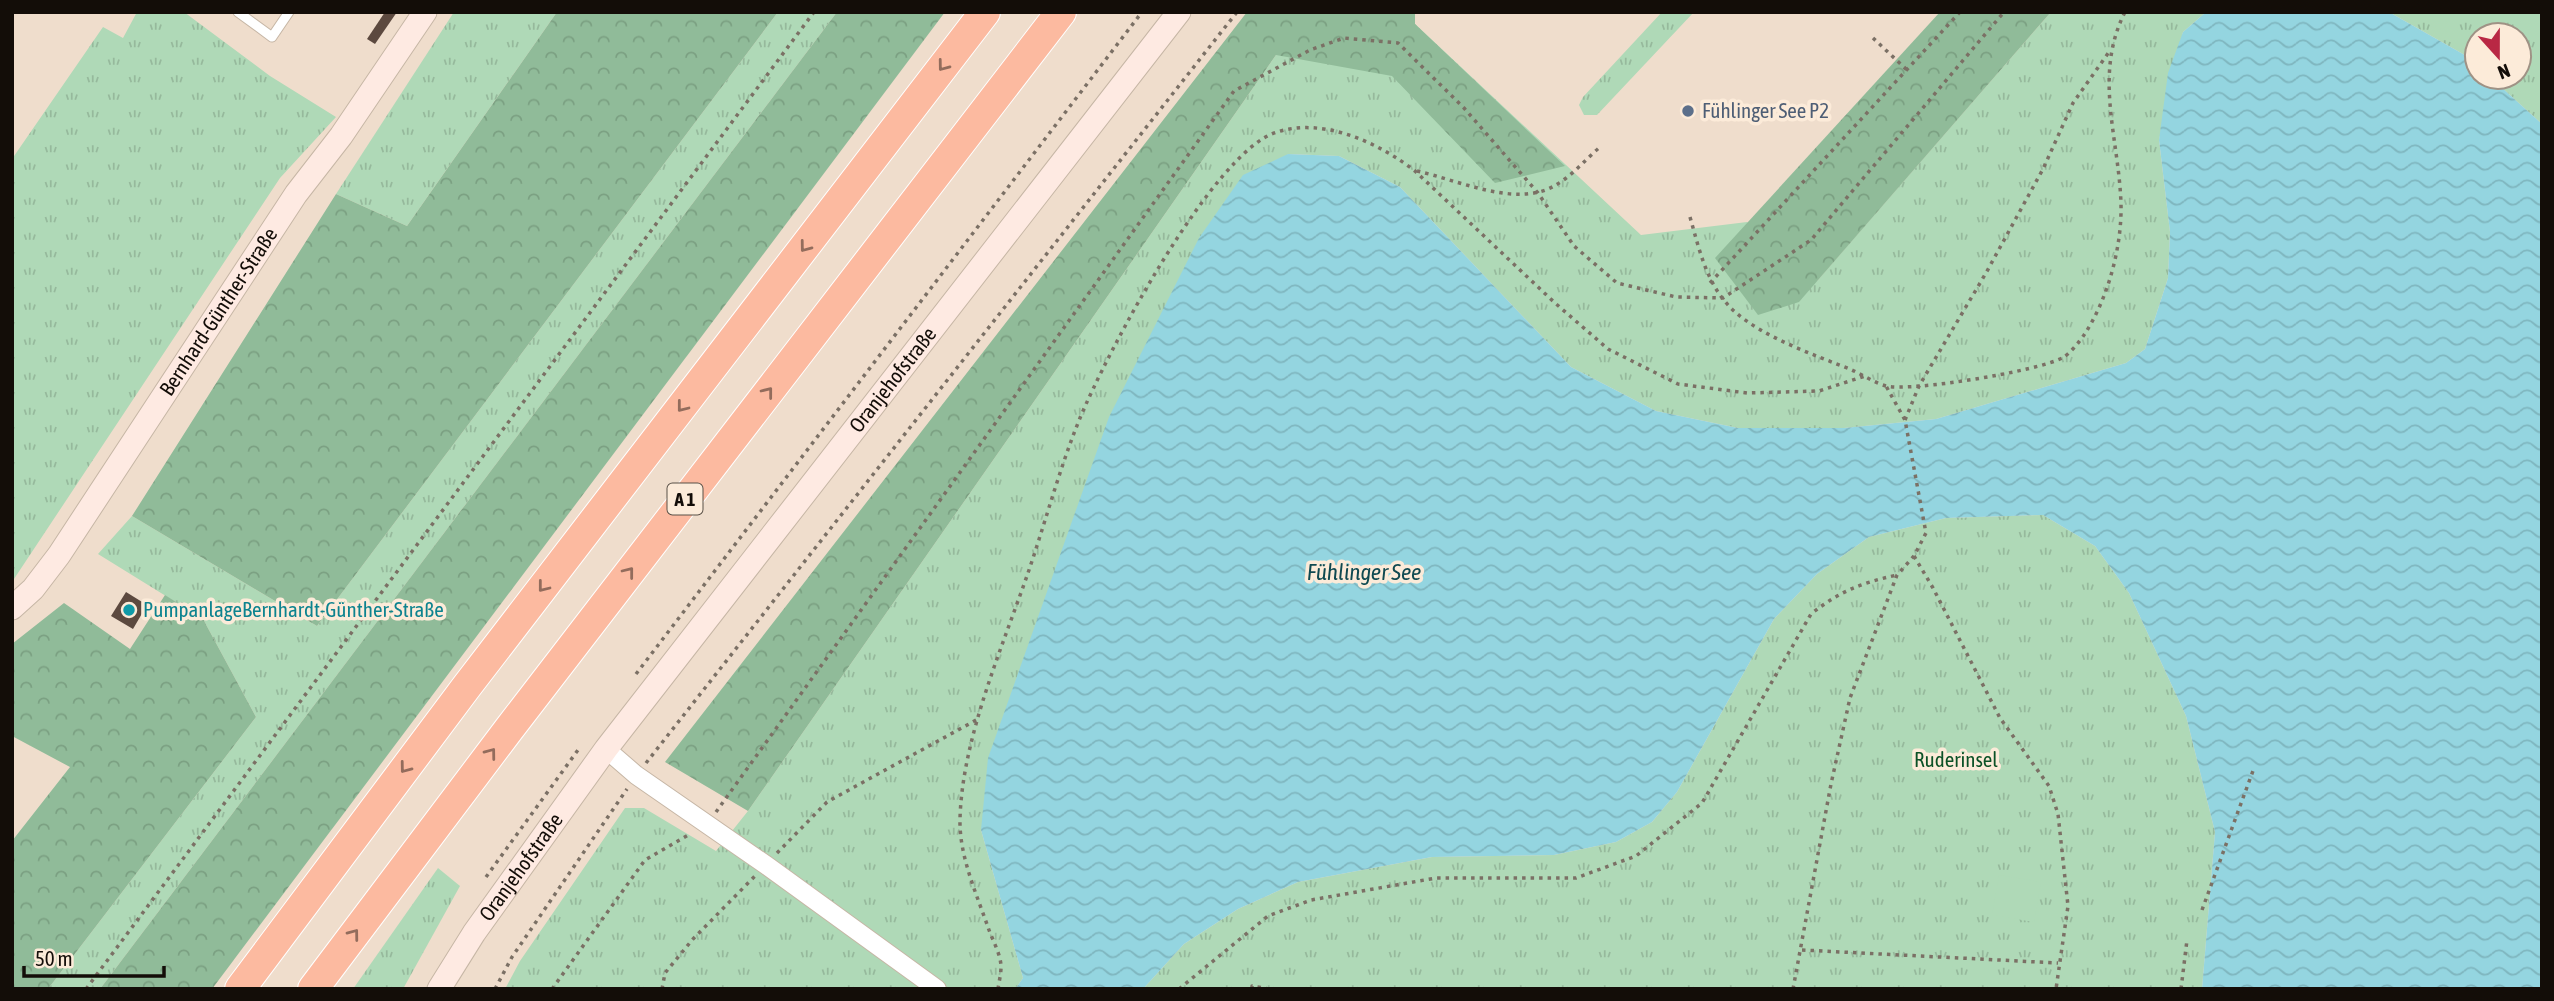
<svg xmlns="http://www.w3.org/2000/svg" width="2554" height="1001" viewBox="0 0 2554 1001" font-family="'Asap Condensed',sans-serif">
  <style>
    .grass { fill: url(#grass-tufts) }
    .forest { fill: url(#forest-crowns) }
    .pitch { fill: #afd9b7 }
    .water { fill: url(#water-waves) }
    .building { fill: #5c493f }
    .lines { fill: none; stroke-linecap: round; stroke-linejoin: round }
    .lane-casing { stroke: #c6b6a5; stroke-width: 11 }
    .street-casing { stroke: #c6b6a5; stroke-width: 20 }
    .secondary-casing { stroke: #c6b6a5; stroke-width: 25 }
    .highway-casing { stroke: #fff; stroke-width: 32 }
    .path { stroke: #7b7065; stroke-width: 3.5; stroke-dasharray: 3.5 5; stroke-linecap: butt }
    .lane { stroke: #fff; stroke-width: 9 }
    .street { stroke: #fff; stroke-width: 18 }
    .secondary { stroke: #feeae2; stroke-width: 23 }
    .highway { stroke: #fcbaa0; stroke-width: 30 }
    .oneway { stroke: #936c5c }
    .service-dot { fill: #5c6f8a; stroke: #fcebd9; stroke-width: 2.5 }
    .culture-dot { fill: #0f9aa8; stroke: #fcebd9; stroke-width: 2.5 }
    .labels { text-anchor: middle; stroke-width: 7; stroke-linejoin: round; paint-order: stroke }
    .shield { fill: #fcebd9; stroke: #595047; stroke-width: 2 }
    .shield-label { font-size: 19px; font-weight: bold; fill: #130d08 }
    .service-label { font-size: 21px; fill: #4e5e75; stroke: #fcebd9; text-anchor: start }
    .street-label { font-size: 21px; fill: #130d08; stroke: #fcebd9 }
    .culture-label { font-size: 21px; fill: #0d838f; stroke: #fcebd9; text-anchor: start }
    .park-label { font-size: 21px; fill: #0b5126; stroke: #fcebd9 }
    .water-label { font-size: 23px; font-style: italic; fill: #0f4951; stroke: #fcebd9 }
  </style>
  <defs>
    <pattern id="grass-tufts" width="24" height="20" patternUnits="userSpaceOnUse" patternTransform="scale(1.75)"><rect width="24" height="20" fill="#afd9b7"/><path d="M3 7l-1-3M5 7V3M7 7l1-3M15 17l-1-3M17 17v-4M19 17l1-3" fill="none" stroke="#96b99c"/></pattern>
    <pattern id="forest-crowns" width="20" height="18" patternUnits="userSpaceOnUse" patternTransform="scale(1.75)"><rect width="20" height="18" fill="#90bb99"/><path d="M2 6a3 3 0 1 1 6 0M12 15a3 3 0 1 1 6 0" fill="none" stroke="#7ba082"/></pattern>
    <pattern id="water-waves" width="16" height="10" patternUnits="userSpaceOnUse" patternTransform="scale(1.75)"><rect width="16" height="10" fill="#94d5e0"/><path d="M0 5q4-4 8 0t8 0" fill="none" stroke="#7fb6bf"/></pattern>
  </defs>
  <rect width="100%" height="100%" fill="#efddcc"/>
  <g class="grass">
    <path d="M137,12h47l86,64 66,41 -56,61 -268,404v-423l91,-132 20,11z"/>
    <path d="M454,12h103l-150,214 -71,-32z"/>
    <path d="M778,12h59l-737,977h-52l208,-272 -53,-98 -105,-65 34,-38 185,110z"/>
    <path d="M1662,12h32l-97,103h-13l-5,-10 4,-8z"/>
    <path d="M2051,12h155l-23,20 -24,108 11,92 -2,46 -23,71 -19,14 -190,56 -92,9h-106l-82,-17 -85,-44 -171,-180 -61,-31 -51,-2 -307,676 42,148 -8,11h-510l15,-28 105,-153h19l72,43 32,-40 528,-756 139,-31 226,211 106,-13 70,59z"/>
    <path d="M2389,12h153v112l-52,-47h29v-42h-42v30l-7,-7z"/>
    <path d="M2043,515l52,31 34,47 57,123 29,116 -13,157h-1059l41,-45 54,-35 60,-27 134,-25 122,-2 62,-13 36,-20 25,-30 97,-173 43,-45 52,-37 77,-19z"/>
    <path d="M438,868l22,18 -57,103h-50z"/>
  </g>
  <g class="forest">
    <path d="M557,12h221l-461,614 -185,-110 204,-322 71,32z"/>
    <path d="M837,12h108l-733,977h-112z"/>
    <path d="M1247,12h168v12l150,142 -70,17 -103,-107 -116,-21 -528,756 -83,-49z"/>
    <path d="M1940,12h111l-252,290 -41,13 -43,-57z"/>
    <path d="M165,595l38,24 53,98 -208,272h-36v-148l58,-74 -58,-31v-92l52,-41 66,46z"/>
  </g>
  <path class="pitch" d="M1999,875l42,7 -7,40 -42,-7z"/>
  <path class="water" d="M2206,12h183l81,46 7,7v12h13l52,47v865h-340l13,-157 -29,-116 -57,-123 -34,-47 -52,-31 -97,3 -77,19 -52,37 -43,45 -97,173 -25,30 -36,20 -62,13 -122,2 -134,25 -60,27 -54,35 -41,45h-128l8,-11 -42,-148 7,-72 121,-341 90,-179 44,-63 45,-21 51,2 61,31 171,180 85,44 82,17h106l92,-9 190,-56 19,-14 23,-71 2,-46 -11,-92 9,-67 15,-41z"/>
  <g class="building">
    <path d="M385,12h12l-22,32 -8,-5z"/>
    <path d="M126,592l21,13 -14,24 -22,-13z"/>
  </g>
  <g class="lines">
    <g class="lane-casing">
      <path id="lane" d="M238,12l34,25 17,-25"/>
    </g>
    <g class="street-casing">
      <path id="street" d="M606,749l30,26 130,90 171,124"/>
    </g>
    <g class="secondary-casing">
      <g id="secondary">
        <path id="s1" d="M12,608l21,-19 26,-34 237,-361 45,-58 84,-124"/>
        <path id="s2" d="M439,989l35,-56 132,-184 573,-737"/>
      </g>
    </g>
    <g class="highway-casing">
      <g id="highway">
        <path d="M240,989l227,-303 518,-674"/>
        <path d="M313,989l196,-260 552,-717"/>
      </g>
    </g>
    <g class="path">
      <path d="M1873,38l34,32"/>
      <path d="M1417,171c41,9 99,37 137,15 17,-9 32,-27 46,-39"/>
      <path d="M1690,217c10,35 17,69 44,94 30,27 81,44 118,59 11,5 23,13 34,16 26,6 152,-15 176,-28 8,-4 17,-16 22,-23 24,-36 38,-88 37,-131 -2,-66 -28,-129 4,-192"/>
      <path d="M1710,283l250,-271"/>
      <path d="M1905,420l14,-34 67,-113 57,-104 30,-66 36,-51"/>
      <path d="M1914,556l19,32 67,130 49,68 9,28 10,92 -12,83"/>
      <path d="M636,674l506,-662"/>
      <path d="M646,763l591,-751"/>
      <path d="M716,812l518,-721 76,-41 34,-12 54,5 66,65 74,85 36,53 43,37 59,14 47,1 88,-58 193,-228"/>
      <path d="M777,853l50,-51 151,-83"/>
      <path d="M486,877l92,-127"/>
      <path d="M2202,910l52,-142"/>
      <path d="M1802,950l256,13"/>
      <path d="M86,989l728,-977"/>
      <path d="M495,989l17,-32 115,-168"/>
      <path d="M552,989l93,-129 45,-26"/>
      <path d="M662,989l3,-16 28,-34 62,-63"/>
      <path d="M998,989c1,-7 3,-15 3,-22 0,-12 -8,-26 -12,-37 -12,-35 -30,-74 -29,-111 2,-81 43,-173 69,-249 17,-50 31,-103 51,-152 26,-63 133,-267 197,-286 47,-15 102,11 138,39l140,132 53,46 70,35 69,9 72,-2 46,-15"/>
      <path d="M1179,989l89,-73 43,-16 125,-22h140l60,-22 66,-53 109,-189c29,-23 50,-31 86,-39"/>
      <path d="M1252,989v-3l17,3"/>
      <path d="M1793,989l38,-205 19,-86 47,-123 17,-19 12,-23 -21,-113 -19,-34"/>
      <path d="M2181,989l6,-49"/>
    </g>
    <use href="#lane" class="lane"/>
    <use href="#street" class="street"/>
    <use href="#secondary" class="secondary"/>
    <use href="#highway" class="highway"/>
  </g>
  <defs><path id="oneway-chevron" d="M-2-3.5L2.5 0L-2 3.5" fill="none" stroke-width="1.6" stroke-linecap="round" stroke-linejoin="round" transform="scale(1.75)"/></defs>
  <g class="oneway">
    <use href="#oneway-chevron" transform="translate(943 66) rotate(127)"/>
    <use href="#oneway-chevron" transform="translate(805 247) rotate(127)"/>
    <use href="#oneway-chevron" transform="translate(768 392) rotate(-52)"/>
    <use href="#oneway-chevron" transform="translate(682 407) rotate(128)"/>
    <use href="#oneway-chevron" transform="translate(629 572) rotate(-52)"/>
    <use href="#oneway-chevron" transform="translate(543 587) rotate(128)"/>
    <use href="#oneway-chevron" transform="translate(491 753) rotate(-53)"/>
    <use href="#oneway-chevron" transform="translate(405 768) rotate(127)"/>
    <use href="#oneway-chevron" transform="translate(354 934) rotate(-53)"/>
  </g>
  <circle class="service-dot" cx="1688" cy="111" r="7"/>
  <circle class="culture-dot" cx="129" cy="610" r="7"/>
  <g class="labels">
    <rect class="shield" x="667.5" y="483.5" width="35" height="31" rx="5"/>
    <g class="shield-label">
      <text x="685" y="506">A 1</text>
    </g>
    <g class="service-label">
      <text x="1702" y="118">Fühlinger See P2</text>
    </g>
    <g class="street-label">
      <text dy="7" stroke="none"><textPath href="#s1" startOffset="362">Bernhard-Günther-Straße</textPath></text>
      <text dy="7" stroke="none"><textPath href="#s2" startOffset="760">Oranjehofstraße</textPath></text>
      <text dy="7" stroke="none"><textPath href="#s2" startOffset="147">Oranjehofstraße</textPath></text>
    </g>
    <g class="culture-label">
      <text x="143" y="617">PumpanlageBernhardt-Günther-Straße</text>
    </g>
    <g class="park-label">
      <text x="1956" y="767">Ruderinsel</text>
    </g>
    <g class="water-label">
      <text x="1364" y="580">Fühlinger See</text>
    </g>
  </g>
  <rect width="2554" height="1001" fill="none" stroke="#130d08" stroke-width="28"/>
  <g transform="translate(2498 56) rotate(159)"><circle r="33" fill="#fcebd9" stroke="#9f9285" stroke-width="2"/>
  <path d="M0-5L12 26L0 18L-12 26Z" fill="#b92844"/>
  <text y="-10" font-size="19" font-weight="bold" text-anchor="middle" fill="#130d08">N</text>
  </g>
  <path d="M24 966v10h140v-10" fill="none" stroke="#130d08" stroke-width="3.5"/>
  <text x="35" y="966" font-size="21" fill="#130d08" stroke="#fcebd9" stroke-width="5" paint-order="stroke">50 m</text>
</svg>
